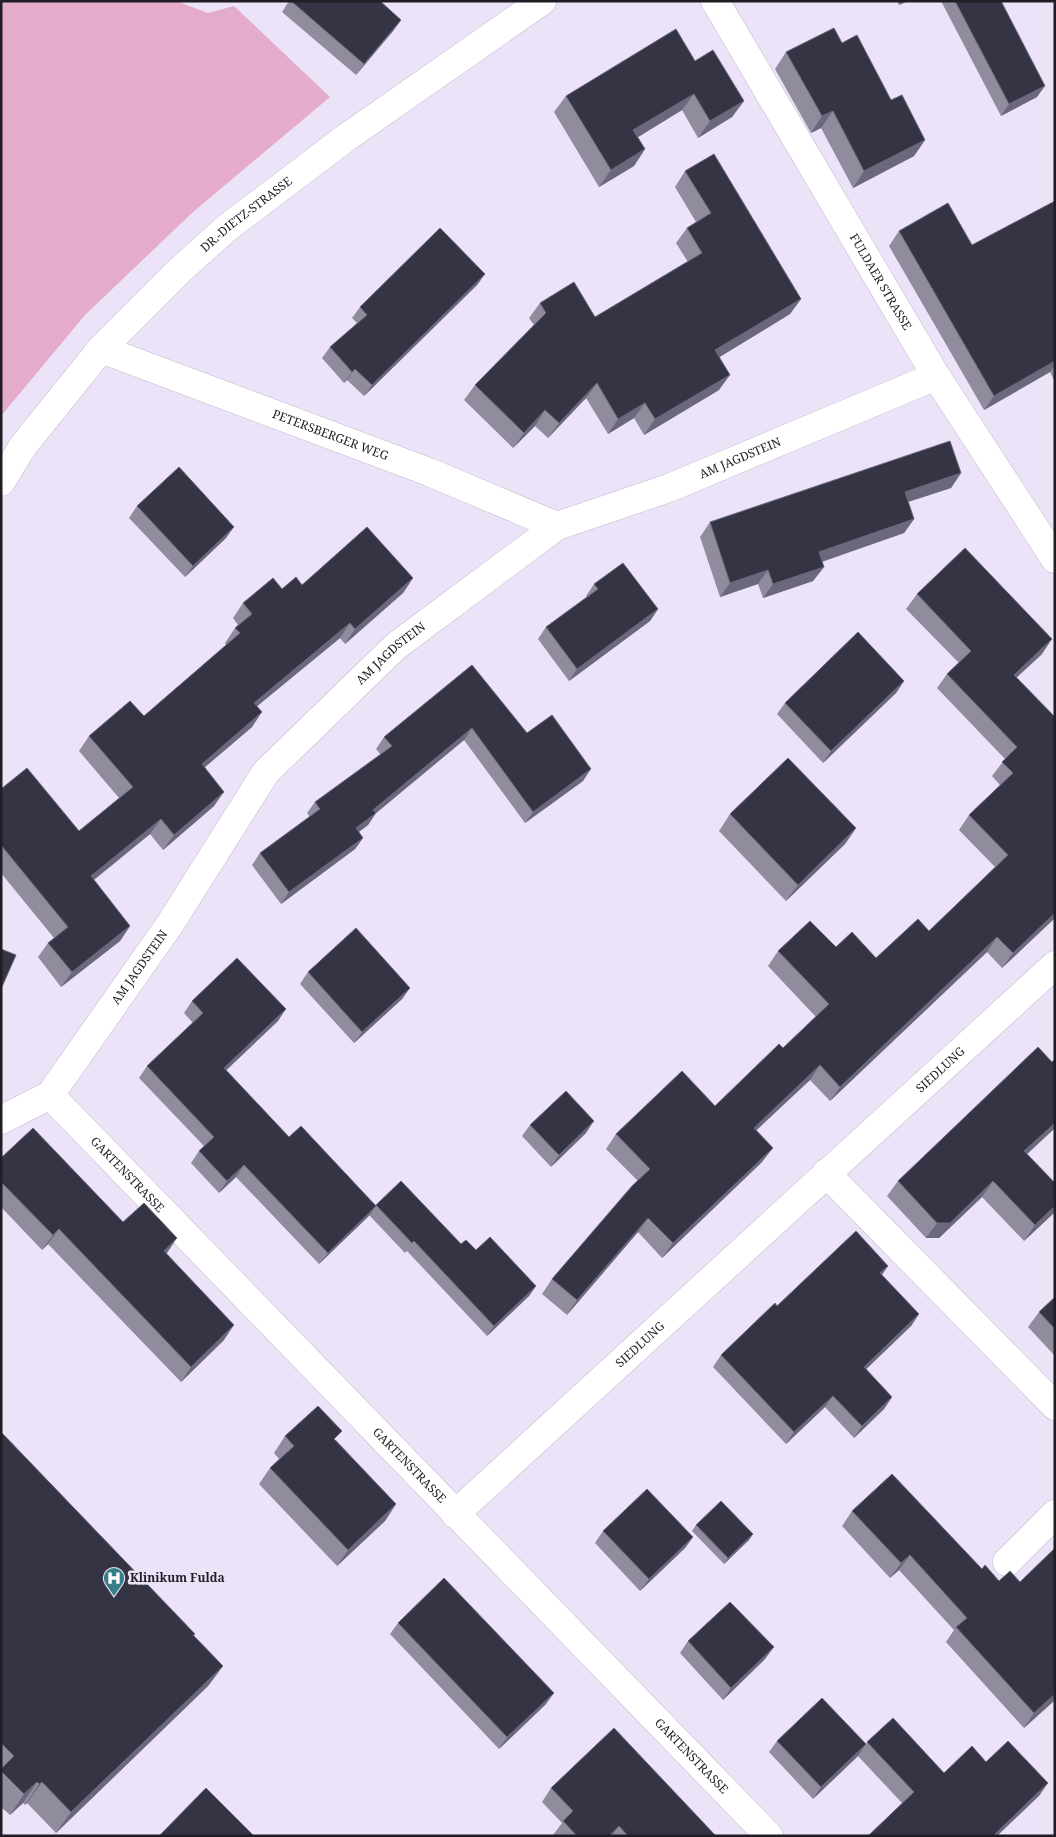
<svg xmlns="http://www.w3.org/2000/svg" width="1056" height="1837" viewBox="0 0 1056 1837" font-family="'Noto Serif',serif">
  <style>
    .green { fill: #e4abcb }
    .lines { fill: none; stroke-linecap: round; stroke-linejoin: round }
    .minor-casing { stroke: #c2b9cd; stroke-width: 29 }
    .secondary-casing { stroke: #c2b9cd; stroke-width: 29 }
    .minor { stroke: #fff; stroke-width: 28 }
    .secondary { stroke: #fff; stroke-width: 28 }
    .wall { fill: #908c9e }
    .shaded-wall { fill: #6c687b }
    .building { fill: #353445; stroke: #6c687b }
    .labels { text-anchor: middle; stroke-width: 5; stroke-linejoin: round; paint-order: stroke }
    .street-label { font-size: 12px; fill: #211d25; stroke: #ece3f8 }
    .poi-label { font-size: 12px; font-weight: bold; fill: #211d25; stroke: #ece3f8; text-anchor: start }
  </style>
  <rect width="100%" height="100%" fill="#ece3f8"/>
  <path class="green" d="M1,1h175l32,12 26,-7 96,91 -137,115 -108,103 -84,101z"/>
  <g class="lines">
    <g class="minor-casing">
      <g id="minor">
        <path id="s1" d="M715,1l221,375 119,183"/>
        <path id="s2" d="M101,349l328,123 128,54"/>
        <path id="s3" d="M50,1095l719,741"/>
        <path id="s4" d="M1,1120l49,-25 120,-171 96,-152 130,-126 161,-120 112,-38 267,-112"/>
        <path d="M826,1173l229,233"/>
        <path id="s5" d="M455,1514l600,-549"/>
        <path d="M1007,1562l48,-48"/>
      </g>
    </g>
    <g class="secondary-casing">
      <g id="secondary">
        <path id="s6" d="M1,482l22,-36 78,-97 79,-79 48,-43 119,-90 195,-136"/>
      </g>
    </g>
    <use href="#minor" class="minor"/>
    <use href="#secondary" class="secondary"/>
  </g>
  <g class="wall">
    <path d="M289,1h91l21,19 -8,11 -37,44 -74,-63z"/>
    <path d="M897,1h11l-9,4z"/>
    <path d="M941,1h60l36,96 -36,19z"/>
    <path d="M842,43l83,97 -11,16 -61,32 -32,-60 -10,5 -36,-64 11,-17z"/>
    <path d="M695,61l49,40 -12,16 -34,21 -16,-28 -44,27 7,12 -11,17 -35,21 -45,-75 12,-16z"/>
    <path d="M685,171l116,128 -11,15 -71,43v33l-75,45 -10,-17 -26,16 -22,-36 -38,40 -13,-12 -22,22 -49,-48 11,-15 59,-60 -5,-7 11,-15 55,14 93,-55 -12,-19 11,-15 9,-6 -21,-35z"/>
    <path d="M1055,201v181l-5,-10 -66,38 -95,-164 10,-15 73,14z"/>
    <path d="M485,274l-8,11 -113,111 -17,-16 -3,3 -22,-25 8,-11 27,-24 -5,-5 8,-11z"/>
    <path d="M961,473l-10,15 -43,14 6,17 -10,14 -82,29 2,5 -11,14 -50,17 -5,-14 -38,13 -20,-60 10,-15z"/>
    <path d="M137,506l89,32 -41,39 -56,-59z"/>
    <path d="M413,578l-10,15 -58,51 -5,-6 -83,68 -5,21 -47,40 9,39 -51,44 -13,-16 -56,46 36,46 -10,15 -59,46 -23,-30 10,-14 6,-5 -53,-65v-84l78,42 40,-33 -40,-47 10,-15 55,-20 82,-71 -1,-2 10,-15 3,-3 -5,-7 10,-15 39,-14 20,-4z"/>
    <path d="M594,584l64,25 -8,12 -81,60 -31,-42 8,-12 41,-30 -1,-1z"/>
    <path d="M917,594l125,60 -25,23 38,241 -53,50 -15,-16 -157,149 -20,-21 -54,50 6,32 -100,96 -24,-26 -71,83 -25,-21 10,-15 86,-98 -32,-32 10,-15 99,-28 68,-58 33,-31 -48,-51 10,-15 58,-4 40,11 53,-27 66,-64 -36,-37 10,-15 31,-30 -8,-9 13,-17 -68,-71 10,-14 12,-11 -53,-54z"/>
    <path d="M472,665l55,68 56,48 -58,42 -61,-83 -88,73 -8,12 -9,7 4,6 -8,11 -74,55 -29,-39 8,-12 50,-36 -3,-4 8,-11 66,-47 -5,-6 8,-12z"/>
    <path d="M904,681l-8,12 -73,70 -46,-49 8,-11z"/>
    <path d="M730,814l126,14 -11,16 -59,57 -67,-70z"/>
    <path d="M308,972l102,16 -8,11 -48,44 -54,-59z"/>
    <path d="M192,1001l86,20 -52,49 63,67 87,68 25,-24 60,63 15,6 60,36 -7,10 -42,40 -80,-85 -2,2 -36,-38 -50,49 -83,-87 -17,16 -28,-30 8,-12 5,-5 -65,-68 8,-12 46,-43 -9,-10z"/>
    <path d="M1055,1059v69l-28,26 28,29v29l-31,29 -42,-44 -43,41h-13l-39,-42 11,-15z"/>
    <path d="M530,1125l56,8 -35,34 -29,-31z"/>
    <path d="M1,1158l122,64 43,32 58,86 -43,42 -133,-138 -6,6 -41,-43z"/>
    <path d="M888,1266l-6,9 37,39 -8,12 -45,43 26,28 -8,12 -30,29 -29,-31 -39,37 -73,-77 8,-12 56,-49z"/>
    <path d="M1055,1297v59l-27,-29 11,-15z"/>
    <path d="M1,1432l194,202 -1,2 29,30 -15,20 -152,147 -29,-30 -2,2 -2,-2 -13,12 -9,-8z"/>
    <path d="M285,1436l51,4 60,64 -11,17 -48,45 -78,-82 11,-16 9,-9 -5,-6z"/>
    <path d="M852,1511l130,58 17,12 21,1 35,-34v152l-31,28 -78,-86 8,-12 -55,-60 -9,8 -48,-52z"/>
    <path d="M696,1525l57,9 -4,6 -25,24 -32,-33z"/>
    <path d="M603,1531l90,6 -8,11 -45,43 -45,-48z"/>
    <path d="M398,1623l148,81 -47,45 -109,-115z"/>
    <path d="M688,1641l77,18 -42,41 -43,-47z"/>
    <path d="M777,1741l89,3 1,-2 77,31 42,-11 53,34 -137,7 -44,-47 -45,43 -44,-47z"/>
    <path d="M551,1788l165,48h-162l-1,-1 9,-12 -20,-21z"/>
  </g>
  <g class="shaded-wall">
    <path d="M902,1h6l-9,4z"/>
    <path d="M401,20l-8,11 -37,44 8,-11z"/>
    <path d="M1045,86l-8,11 -36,19 8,-12z"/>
    <path d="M694,94l-12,16 -60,37 11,-17z"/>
    <path d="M744,101l-12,16 -34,21 12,-17z"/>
    <path d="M833,111l-12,17 -10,5 11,-17z"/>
    <path d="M925,140l-11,16 -61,32 11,-17z"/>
    <path d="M645,149l-11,17 -35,21 12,-17z"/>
    <path d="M485,274l-8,11 -113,111 8,-11z"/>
    <path d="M801,299l-11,15 -85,52 10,-16z"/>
    <path d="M1055,361v4l-5,7 -66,38 10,-14z"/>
    <path d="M355,369l-8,11 -3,3 8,-11z"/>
    <path d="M730,375l-11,15 -75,45 11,-16z"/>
    <path d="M597,383l-11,15 -38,40 11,-15z"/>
    <path d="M645,403l-11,15 -26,16 10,-15z"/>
    <path d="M545,410l-10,16 -22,22 11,-15z"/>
    <path d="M961,473l-10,15 -56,18 10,-14z"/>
    <path d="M914,519l-10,14 -95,33 10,-14z"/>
    <path d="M234,527l-8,11 -41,39 8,-11z"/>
    <path d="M824,567l-11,14 -50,17 10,-14z"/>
    <path d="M768,570l-10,14 -38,13 10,-14z"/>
    <path d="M413,578l-10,15 -58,51 10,-15z"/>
    <path d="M658,609l-8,12 -81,60 8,-12z"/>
    <path d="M350,623l-10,15 -96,79 10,-14z"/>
    <path d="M1052,639l-10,15 -38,35 10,-14z"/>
    <path d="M904,681l-8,12 -73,70 8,-12z"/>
    <path d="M262,712l-10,15 -61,52 11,-15z"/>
    <path d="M472,728l-8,12 -95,79 7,-6 -8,12 -20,15 8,-12 17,-18z"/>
    <path d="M591,769l-8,12 -58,42 8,-11z"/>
    <path d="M224,792l-10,14 -51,44 11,-15z"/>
    <path d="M161,819l-11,15 -70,57 11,-15z"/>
    <path d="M856,828l-11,16 -59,57 12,-16z"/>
    <path d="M363,838l-8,11 -74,55 8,-12z"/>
    <path d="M1055,913v5l-53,50 11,-15z"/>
    <path d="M130,926l-10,15 -59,46 11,-15z"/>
    <path d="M997,937l-10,15 -157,149 10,-14z"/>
    <path d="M410,988l-8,11 -48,44 8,-11z"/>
    <path d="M286,1009l-8,12 -62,59 8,-12z"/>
    <path d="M820,1065l-10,15 -66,62 10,-14z"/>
    <path d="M594,1121l-8,12 -35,34 8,-12z"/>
    <path d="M1055,1123v5l-42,39 11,-16z"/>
    <path d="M773,1148l-11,14 -100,96 11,-15z"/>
    <path d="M244,1165l-8,12 -17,16 8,-12z"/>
    <path d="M993,1181l-11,16 -43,41h-13l11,-15z"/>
    <path d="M376,1206l-8,11 -49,47 9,-11z"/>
    <path d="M1055,1206v6l-31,29 11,-16z"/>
    <path d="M648,1218l-10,14 -71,83 10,-15z"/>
    <path d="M59,1229l-11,15 -6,6 11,-15z"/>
    <path d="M177,1238l-10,15 -13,13 10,-15z"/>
    <path d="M888,1266l-8,11v-4z"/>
    <path d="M536,1286l-7,10 -42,40 7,-10z"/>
    <path d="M919,1314l-8,12 -55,53 8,-12z"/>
    <path d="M234,1325l-10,15 -43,42 10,-15z"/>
    <path d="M833,1396l-8,11 -39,37 8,-12z"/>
    <path d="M892,1397l-8,12 -30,29 8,-12z"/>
    <path d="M396,1504l-11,17 -48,45 11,-16z"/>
    <path d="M753,1534l-4,6 -25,24 4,-6z"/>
    <path d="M693,1537l-8,11 -45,43 9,-12z"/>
    <path d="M910,1555l-11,15 -9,8 11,-15z"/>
    <path d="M774,1647l-9,12 -42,41 8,-12z"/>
    <path d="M223,1666l-15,20 -152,147 15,-21z"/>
    <path d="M554,1693l-8,11 -47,45 8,-12z"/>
    <path d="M1055,1694v6l-31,28 10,-15z"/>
    <path d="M866,1744l-8,12 -45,43 8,-12z"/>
    <path d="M37,1782l-14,21 -13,12 14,-21z"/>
    <path d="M42,1782l-15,21 -2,2 14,-21z"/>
    <path d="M1048,1783l-9,13 -42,40h-4z"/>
    <path d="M619,1826l-7,10h-3z"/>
  </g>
  <g class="building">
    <path d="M291,1h89l21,19 -37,44z"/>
    <path d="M955,1h46l44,85 -36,18z"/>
    <path d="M834,28l8,15 15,-8 34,65 11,-5 23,45 -61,31 -31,-60 -11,5 -36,-64z"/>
    <path d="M676,29l19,32 18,-11 31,51 -34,20 -16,-27 -61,36 12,19 -34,21 -45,-74z"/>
    <path d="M714,154l87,145 -86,51 15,25 -75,44 -10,-16 -27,16 -21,-36 -38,40 -14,-13 -21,23 -49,-48 71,-72 -6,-10 34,-21 21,35 107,-64 -15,-25 24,-15 -26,-42z"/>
    <path d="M1055,201v160l-61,35 -95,-165 49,-28 24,42z"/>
    <path d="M440,228l45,46 -113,111 -17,-16 -3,3 -22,-25 37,-32 -7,-8z"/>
    <path d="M950,441l11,32 -56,19 9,27 -95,33 5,15 -51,17 -5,-14 -38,13 -20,-61z"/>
    <path d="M179,467l55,60 -41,39 -56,-60z"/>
    <path d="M367,527l46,51 -58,51 -5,-6 -96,80 8,9 -60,52 22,28 -50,43 -13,-16 -70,57 39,50 -58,46 -24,-29 20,-16 -67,-82v-56l26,-21 52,63 54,-44 -44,-51 41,-35 14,15 96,-83 -5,-5 17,-14 -9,-11 30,-25 9,11 14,-12 6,8z"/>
    <path d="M965,548l87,91 -38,36 41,42v196l-42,40 -16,-16 -157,150 -20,-22 -66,63 19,20 -100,95 -25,-25 -71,82 -25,-21 80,-93 18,-17 -34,-35 66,-63 33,35 64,-62 4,4 46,-44 -51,-53 32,-30 26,26 16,-15 24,26 42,-39 11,12 79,-76 -39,-40 44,-42 -11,-11 15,-15 -70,-73 24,-23 -54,-57z"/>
    <path d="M623,563l35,46 -81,60 -31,-42 52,-38 -4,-5z"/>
    <path d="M858,632l46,49 -73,70 -46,-48z"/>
    <path d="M472,665l55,68 25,-18 39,54 -58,43 -61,-84 -99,82 3,3 -20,15 7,10 -74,54 -29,-39 60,-44 -5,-7 77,-56 -8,-9z"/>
    <path d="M788,758l68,70 -58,57 -68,-71z"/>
    <path d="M356,928l54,60 -48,44 -54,-60z"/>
    <path d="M1,949l15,6 -15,34z"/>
    <path d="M237,958l49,51 -62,59 65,69 12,-11 75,80 -48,47 -84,-88 -17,16 -28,-30 15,-14 -67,-71 56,-53 -11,-12z"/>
    <path d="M1038,1047l14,15 3,-3v64l-31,28 31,32v23l-20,19 -42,-44 -43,42h-13l-39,-42z"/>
    <path d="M566,1091l28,30 -35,34 -29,-30z"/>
    <path d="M33,1128l90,94 21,-19 33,35 -13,13 70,74 -43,42 -132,-138 -6,6 -52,-53v-24z"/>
    <path d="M401,1181l60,63 5,-4 10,10 14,-13 46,49 -42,40 -80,-85 -2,2 -36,-38z"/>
    <path d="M856,1231l32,35 -8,7 39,41 -55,53 28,30 -30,29 -29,-30 -39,36 -73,-77 54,-52 2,3z"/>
    <path d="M1055,1297v32l-16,-17z"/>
    <path d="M318,1406l24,25 -8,8 62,65 -48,46 -78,-82 24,-22 -9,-10z"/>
    <path d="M1,1432l194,202 -2,1 30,31 -152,146 -29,-30 -3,2 -2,-2 -13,12 -23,-23v-2l13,-13 -13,-13z"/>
    <path d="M892,1474l90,95 3,-4 14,16 11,-10 10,11 35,-34v146l-21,19 -78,-86 11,-9 -57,-63 -9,8 -49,-52z"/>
    <path d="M647,1489l46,48 -44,42 -46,-48z"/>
    <path d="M721,1501l32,33 -25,24 -32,-33z"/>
    <path d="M444,1578l110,115 -47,44 -109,-114z"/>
    <path d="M730,1602l44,45 -43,41 -43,-47z"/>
    <path d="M822,1698l44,46 -45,43 -44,-46z"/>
    <path d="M893,1718l51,55 28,-27 14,16 22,-21 40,42 -55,53h-125l46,-44 -47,-50z"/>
    <path d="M614,1728l102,108h-88l-9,-10 -10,10h-32l-14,-15 10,-10 -22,-23z"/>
    <path d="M206,1788l48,48h-95z"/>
  </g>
  <defs>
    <g id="hospital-pin" transform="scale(1.125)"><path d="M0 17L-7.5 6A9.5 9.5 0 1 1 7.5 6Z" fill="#397f8a" stroke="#ece3f8"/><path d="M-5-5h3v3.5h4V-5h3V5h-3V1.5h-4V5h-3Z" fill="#fff"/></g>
  </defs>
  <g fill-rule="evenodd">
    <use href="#hospital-pin" x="114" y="1578"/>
  </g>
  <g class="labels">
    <g class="street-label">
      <text dy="4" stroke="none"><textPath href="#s6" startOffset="365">DR.-DIETZ-STRASSE</textPath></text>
      <text dy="4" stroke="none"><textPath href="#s1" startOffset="326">FULDAER STRASSE</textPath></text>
      <text dy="4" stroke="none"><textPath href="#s2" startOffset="245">PETERSBERGER WEG</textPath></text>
      <text dy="4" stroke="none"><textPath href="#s4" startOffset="1021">AM JAGDSTEIN</textPath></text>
      <text dy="4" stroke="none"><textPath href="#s4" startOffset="616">AM JAGDSTEIN</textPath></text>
      <text dy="4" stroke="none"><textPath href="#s4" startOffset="211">AM JAGDSTEIN</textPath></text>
      <text dy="4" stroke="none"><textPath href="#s5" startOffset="658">SIEDLUNG</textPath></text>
      <text dy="4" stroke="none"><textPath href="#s3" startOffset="111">GARTENSTRASSE</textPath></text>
      <text dy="4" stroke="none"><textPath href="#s5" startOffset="251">SIEDLUNG</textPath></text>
      <text dy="4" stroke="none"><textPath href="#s3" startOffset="516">GARTENSTRASSE</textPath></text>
      <text dy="4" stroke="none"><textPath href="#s3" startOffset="921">GARTENSTRASSE</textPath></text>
    </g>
    <g class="poi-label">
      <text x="130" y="1582">Klinikum Fulda</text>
    </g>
  </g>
  <rect width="1056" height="1837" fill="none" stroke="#211d25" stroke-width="5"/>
</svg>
